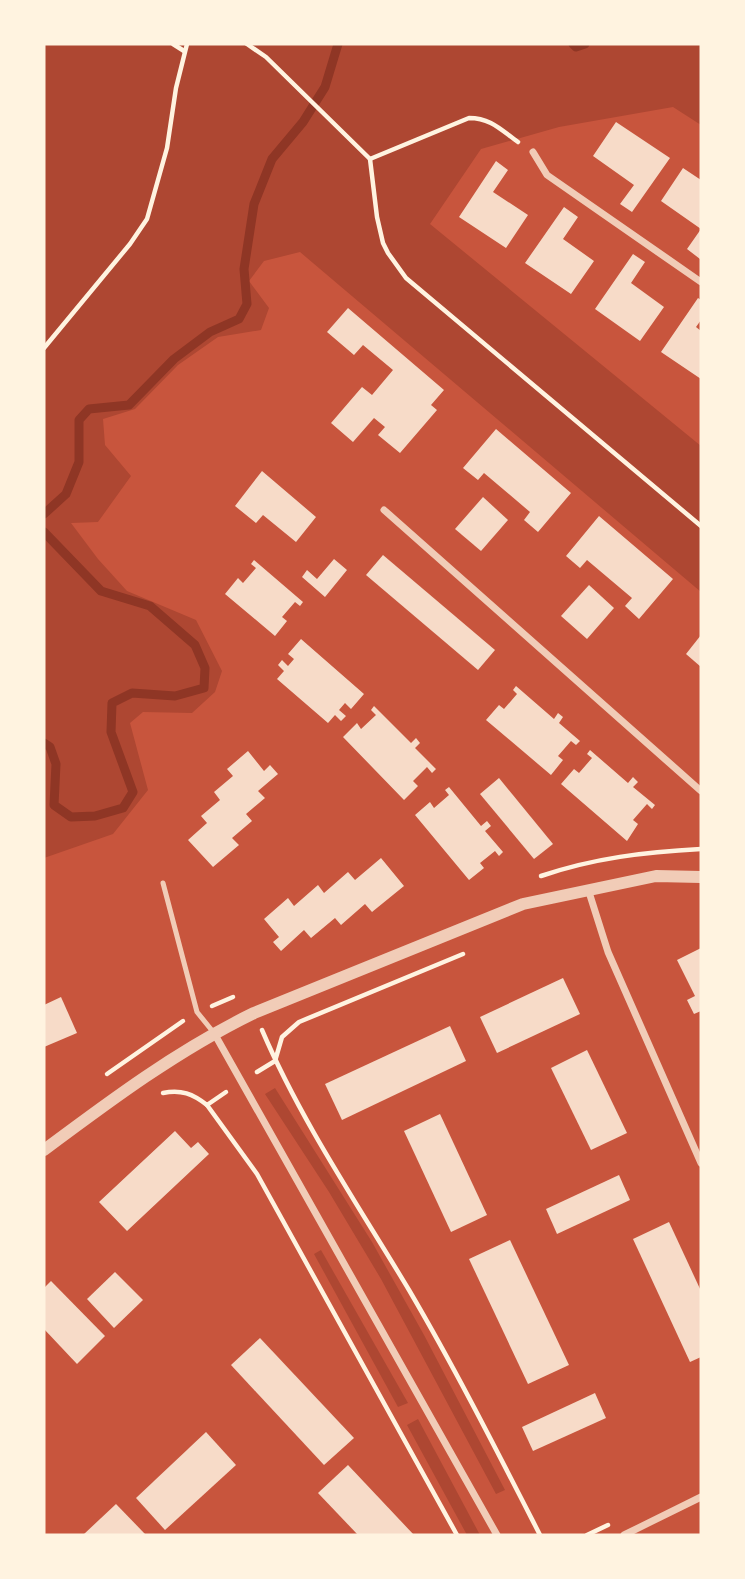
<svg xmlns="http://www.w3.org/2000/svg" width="745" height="1579" viewBox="0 0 745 1579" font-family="Overpass,sans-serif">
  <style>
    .green { fill: #ae4732 }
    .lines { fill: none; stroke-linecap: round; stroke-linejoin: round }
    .stream { stroke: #8f3625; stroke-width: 9 }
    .building { fill: #f7dbc8 }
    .path { stroke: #fff3e0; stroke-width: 4.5 }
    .service { stroke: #f1ccb7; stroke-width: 5 }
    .minor { stroke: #f1ccb7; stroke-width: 7 }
    .tertiary { stroke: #f1ccb7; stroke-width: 12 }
  </style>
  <rect width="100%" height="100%" fill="#c8553d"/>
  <g class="green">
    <path d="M44,44h657v81l-28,-18 -114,20 -78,22 -51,75 271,222v146l-401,-340 -36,9 -15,20 20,27 -8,22 -43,7 -40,28 -43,44 -32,10 2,26 26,31 -33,46 -27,1 27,36 29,32 69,29 26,51 -7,21 -23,21 -49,-1 -13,11 18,67 -35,44 -69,24z"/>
    <path d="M275,1088l97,154 52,93 81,155 -9,4 -115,-215 -52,-87 -64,-98z"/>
    <path d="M321,1250l87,153 -10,4 -84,-153z"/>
    <path d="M418,1419l62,116h-13l-60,-110z"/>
  </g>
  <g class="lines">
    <g class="stream">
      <path d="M573,44l3,3 9,-3"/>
      <path d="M44,514l22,-20 13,-32v-42l10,-11 40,-4 45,-46 36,-27 29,-13 8,-15 -3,-35 10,-65 18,-45 31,-37 22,-35 13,-43"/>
      <path d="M44,532l57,59 49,15 45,39 10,23 -1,20 -29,8 -43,-3 -20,10 -1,29 22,60 -10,16 -28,8 -24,1 -17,-12 2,-41 -6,-17 -6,-4"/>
    </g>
  </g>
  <g class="building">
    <path d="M616,122l54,36 -38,54 -12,-8 14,-19 -41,-29z"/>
    <path d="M496,161l12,9 -15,22 35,23 -22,33 -47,-31z"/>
    <path d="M683,168l18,12v76l-1,3 -13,-10 14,-20 -40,-28z"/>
    <path d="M564,207l14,10 -15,22 31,22 -23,33 -46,-31z"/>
    <path d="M633,254l12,8 -14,21 33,24 -24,34 -45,-32z"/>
    <path d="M698,298l3,2v20l-5,7 5,4v48l-40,-27z"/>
    <path d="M348,308l96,82 -13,15 6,5 -37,43 -22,-18 7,-8 -11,-9 -21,24 -22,-19 31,-36 10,8 21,-25 -30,-25 -9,10 -27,-23z"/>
    <path d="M496,429l75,64 -33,39 -14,-12 6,-8 -46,-39 -6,7 -15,-12z"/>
    <path d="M262,471l54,46 -20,25 -33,-27 -7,8 -21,-17z"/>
    <path d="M483,497l25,23 -27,31 -26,-22z"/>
    <path d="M599,516l74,63 -34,40 -14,-13 7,-8 -45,-38 -7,8 -14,-12z"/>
    <path d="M383,555l112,95 -17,20 -112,-95z"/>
    <path d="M334,559l13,11 -22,27 -23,-20 5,-7 10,9z"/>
    <path d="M254,560l49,42 -3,4 -5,-4 -13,15 5,4 -12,15 -50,-42 13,-16 5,5 13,-15 -5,-4z"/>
    <path d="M589,585l25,23 -27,31 -26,-23z"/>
    <path d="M701,635v32l-15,-13z"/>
    <path d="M301,639l63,55 -13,15 -6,-6 -6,7 7,6 -5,5 -6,-6 -7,8 -51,-44 7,-8 -6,-6 4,-5 6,6 6,-7 -6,-5z"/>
    <path d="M516,686l38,33 4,-6 5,4 -4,6 21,18 -4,4 -5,-4 -13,15 5,4 -12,15 -65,-55 13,-15 5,4 13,-15 -4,-4z"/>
    <path d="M374,706l37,37 5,-5 4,5 -5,5 21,21 -4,4 -5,-6 -14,14 5,5 -14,14 -61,-63 14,-14 4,6 15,-14 -5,-5z"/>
    <path d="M590,750l38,33 5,-6 5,5 -5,5 22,18 -3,4 -5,-5 -14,16 5,4 -11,17 -66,-57 13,-15 5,4 13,-15 -5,-4z"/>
    <path d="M248,751l16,20 6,-6 8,9 -20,17 7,7 -19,16 6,7 -20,17 7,7 -26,22 -25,-27 19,-17 -6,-7 19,-16 -6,-8 19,-16 -6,-7z"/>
    <path d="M499,778l54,66 -19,15 -54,-65z"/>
    <path d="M449,787l32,39 6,-5 4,5 -6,5 18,21 -4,4 -4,-5 -15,12 4,5 -15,12 -54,-65 15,-13 4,6 15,-13 -4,-5z"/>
    <path d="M381,858l23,28 -32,26 -7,-8 -24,21 -6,-7 -24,20 -7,-8 -23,21 -8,-9 6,-5 -15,-18 24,-21 6,8 24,-21 6,8 24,-21 7,8z"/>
    <path d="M701,948v63l-7,3 -7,-14 8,-4 -18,-36z"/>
    <path d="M563,978l17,36 -83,39 -17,-36z"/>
    <path d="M61,997l16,36 -33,14v-42z"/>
    <path d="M450,1026l16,35 -124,59 -17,-36z"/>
    <path d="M587,1050l40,83 -36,17 -40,-82z"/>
    <path d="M440,1114l47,101 -36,17 -47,-101z"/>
    <path d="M175,1131l16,17 7,-6 11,12 -82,77 -28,-29z"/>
    <path d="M619,1175l11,25 -73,34 -11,-25z"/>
    <path d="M669,1222l32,69v66l-11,5 -57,-123z"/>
    <path d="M510,1240l59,125 -41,19 -59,-125z"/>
    <path d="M115,1272l28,28 -29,28 -27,-29z"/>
    <path d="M51,1281l54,55 -28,28 -33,-35v-41z"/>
    <path d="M260,1338l94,100 -30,27 -93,-100z"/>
    <path d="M595,1393l11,25 -73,33 -11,-24z"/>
    <path d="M206,1432l30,33 -71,65 -29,-32z"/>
    <path d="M348,1465l66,70h-56l-40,-42z"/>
    <path d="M116,1504l30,31h-63z"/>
  </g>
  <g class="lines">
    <g class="path">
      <path d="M173,44l11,7"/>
      <path d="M247,44l19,13 104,102 7,58 6,26 5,10 18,25 295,248"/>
      <path d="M370,159l99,-41c22,0 32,12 49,24"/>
      <path d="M44,348l86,-104 17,-25 20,-71 9,-60 11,-44"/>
      <path d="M541,876c53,-18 104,-24 160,-27"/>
      <path d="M212,1006l21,-9"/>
      <path d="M262,1030c39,91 96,175 147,260 47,80 89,163 131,245"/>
      <path d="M257,1072l18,-11 7,-24 17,-15 164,-68"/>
      <path d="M107,1074l76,-53"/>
      <path d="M163,1093c18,-4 30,1 44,12l19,-13"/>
      <path d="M207,1105l50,69 200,361"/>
      <path d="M587,1535l21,-10"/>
    </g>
    <path class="service" d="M163,883l34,129 17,21"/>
    <g class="minor">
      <path d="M533,152l14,23 154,107"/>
      <path d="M384,510l317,281"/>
      <path d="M588,889l20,63 93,211"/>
      <path d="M214,1033l283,502"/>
      <path d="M624,1535l77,-38"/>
    </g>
    <path class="tertiary" d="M44,1150c67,-50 134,-100 210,-137l269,-109 133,-28 45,1"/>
  </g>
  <rect width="745" height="1579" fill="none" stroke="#fff3e0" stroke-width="91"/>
</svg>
